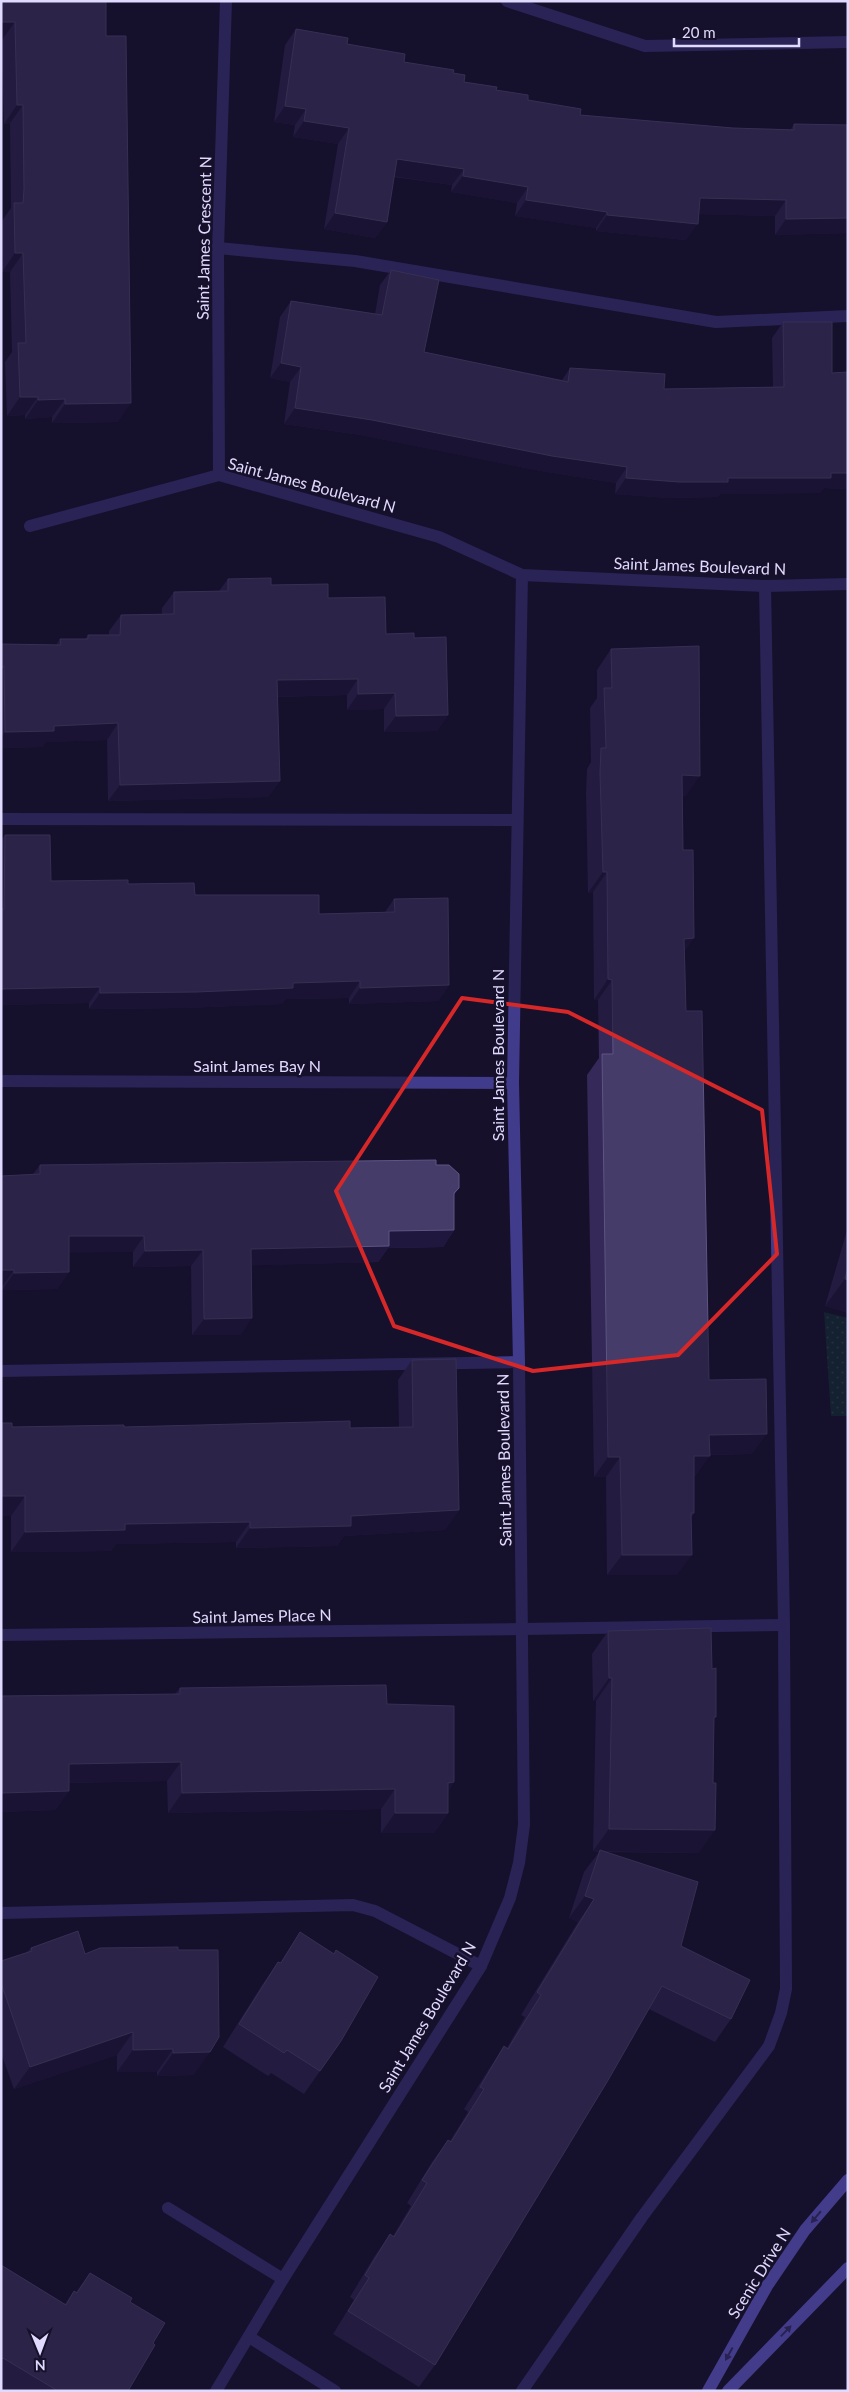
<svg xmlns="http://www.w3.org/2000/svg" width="849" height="2392" viewBox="0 0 849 2392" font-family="Lato,sans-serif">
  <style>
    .park { fill: url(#park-dots) }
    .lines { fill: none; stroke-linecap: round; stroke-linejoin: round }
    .lane { stroke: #403b8a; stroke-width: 12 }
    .street { stroke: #403b8a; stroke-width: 12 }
    .secondary { stroke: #7971ff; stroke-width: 12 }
    .wall { fill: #342959 }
    .shaded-wall { fill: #20173f }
    .building { fill: #463c6a; stroke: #5e5582 }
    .oneway { fill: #3e3780 }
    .marked { fill: none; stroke: #d62828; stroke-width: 4; stroke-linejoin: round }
    .labels { text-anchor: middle; stroke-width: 5; stroke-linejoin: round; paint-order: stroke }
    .street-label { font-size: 16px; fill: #e0daff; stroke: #16102b }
  </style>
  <defs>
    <pattern id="park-dots" width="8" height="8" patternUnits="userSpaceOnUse" patternTransform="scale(1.25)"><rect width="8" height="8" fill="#133535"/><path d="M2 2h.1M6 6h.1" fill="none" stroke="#355253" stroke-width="1.8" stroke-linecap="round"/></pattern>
  </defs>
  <rect width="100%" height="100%" fill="#16102b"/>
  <path class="park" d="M824,1312l24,6v98h-17z"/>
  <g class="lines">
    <g class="lane">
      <path d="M218,248l137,13 361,61 132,-6"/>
      <path d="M1,819l516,1"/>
      <path d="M1,1371l518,-9"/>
      <path d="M523,1629l261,-4"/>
      <path d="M1,1913l352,-8 22,6 106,55"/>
      <path d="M249,2337l86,54"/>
      <path d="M522,2391l120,-174 127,-171 12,-33 5,-24 -2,-364 -19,-1039"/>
    </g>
    <g class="street">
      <path d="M507,1l138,45 203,-4"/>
      <path d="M219,475l-1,-227 8,-247"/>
      <path d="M30,526l189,-51 220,62 83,38 243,11 83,-2"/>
      <path d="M1,1081l512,2"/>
      <path d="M1,1635l522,-6"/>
      <path d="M168,2208l115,71"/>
      <path d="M216,2391l67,-112 198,-313 29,-68 9,-35 5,-38 -5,-463 -6,-279 9,-508"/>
    </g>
    <g class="secondary">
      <path d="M708,2391l59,-105 38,-56 43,-50"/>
      <path d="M728,2391l120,-123"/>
    </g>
  </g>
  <g class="wall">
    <path d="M1,1l105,35 12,386 -66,1v-6l-27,2v-4l-18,1 -2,-54 7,-10 -2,-80h-8l-1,-50 10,-14 -1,-85 -6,1 -3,-83z"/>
    <path d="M296,29l108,33 49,11 11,9 32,8 32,10 52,15 153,13 58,1 3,-5 54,109 -73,2v-19l-76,-2 -13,26 -90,-9v-3l-81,-12 2,-13 -66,-11 1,-7 -58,-8 -7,45 -12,16 -51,-9 14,-85 -45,-7 2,-12 -21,-3 11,-77z"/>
    <path d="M391,270l33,82 138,28 8,-12 94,21 109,-2 -1,-49 11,-16 49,51 16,-1v117l-24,-1 -4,5 -100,1 -3,3 -49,1 -53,-4 1,-11 -75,-12 -180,-36 -77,-11 6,-42 -20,-4 10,-61 11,-16 84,13 5,-29z"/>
    <path d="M228,579l43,6 57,13 58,36 28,4 34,77 -11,16 -53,1v-23l-37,1v-15l-70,2 3,84 -12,16 -160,4 -1,-61 -61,2 -4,5 -41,1v-104l55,1 4,-6h25l3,-4h21v-4l12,-16 41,-1v-6l12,-16 45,-1z"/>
    <path d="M611,649l75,147h-4l4,215 23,369 43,74 -42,1 -15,21h-1v37l-3,5 -14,57h-70l-1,-98h-12l-7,-402 12,-17 -1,-58h-4l-1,-108 -5,1 -2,-100 1,-24 4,-7 -1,-54 7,-10v-28z"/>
    <path d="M5,835l46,46 77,3 191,30 66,-2 9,-13 55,86 -11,16 -89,3v-6l-63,1 -4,5 -98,4 -95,1v-6l-88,2v-165z"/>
    <path d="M40,1165h396l23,23 -5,7v35l-11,17 -55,1 -10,14 -127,3 -10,70h-49l-1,-69 -58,1v-15h-64v20l-12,17 -55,1v-3l31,-113z"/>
    <path d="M848,1227v86l-23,-7z"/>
    <path d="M412,1360l47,150 -14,20 -101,6 -7,10 -101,2v-6l-120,2 -5,7 -100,1v-36l1,-89 338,1 49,-1 -1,-47z"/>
    <path d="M608,1631l104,38 2,52 -15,132 -94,-1 76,94 50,73 -16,23 -66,-33 -214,356 -16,22 -86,-53 21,-34 -4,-3 24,-40 16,-23 3,2 18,-30 -4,-3 25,-41 16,-22 2,1 18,-29 -4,-3 25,-40 15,-23 3,2 18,-31 -4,-2 57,-93 -9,-4 15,-46 15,-20 -6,-1 3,-150h-3l-1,-47z"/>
    <path d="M180,1688l207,16 67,78 -6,9v22l-14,20h-53v-24l-213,4 -1,-32 -98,2v8l-14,19 -54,2 174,-118z"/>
    <path d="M300,1932l41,109 -37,53 -33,-21 -3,3 -45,-29 39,-62 16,-23 2,1z"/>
    <path d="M31,1948l54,6 15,-6 94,127 -37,1v-4h-40v-17l-103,34 -13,-36v-92l26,-9z"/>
    <path d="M1,2265l64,39 9,-13 2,1 14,-19 40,29 23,41 -25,48h-124l-3,-2z"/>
  </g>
  <g class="shaded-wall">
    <path d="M1,22h14l-14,19z"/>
    <path d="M17,105h6l-13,18 -6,1z"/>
    <path d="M285,106l21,3 -11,16 -21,-3z"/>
    <path d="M304,121l45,7 -11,16 -45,-7z"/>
    <path d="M397,159l67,10 -12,16 -66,-10z"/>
    <path d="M463,176l65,11 -11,16 -66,-11z"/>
    <path d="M700,198l86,2 -11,16 -86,-2z"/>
    <path d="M526,200l81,12 -11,16 -81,-12z"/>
    <path d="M335,213l52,9 -12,16 -51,-9z"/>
    <path d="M607,215l91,9 -12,16 -90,-9z"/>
    <path d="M848,218v15l-73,2 11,-16z"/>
    <path d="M15,253h8l-13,19h-8z"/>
    <path d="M281,363l20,4 -11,15 -20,-4z"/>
    <path d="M20,397h18l-13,18 -18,1z"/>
    <path d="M65,399l-13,18 -27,2 13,-19z"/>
    <path d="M131,403l-13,19 -66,1 13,-19z"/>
    <path d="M295,408l77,12 255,47 -11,16 -75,-12 -180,-36 -77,-11z"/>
    <path d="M831,473h17v16l-24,-1 -4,5 -100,1 -3,3 -49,1 -53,-4 11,-16h102z"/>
    <path d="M358,679l-11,16 -82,2 12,-17z"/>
    <path d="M395,693l-11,16 -37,1 11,-16z"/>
    <path d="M448,715l-11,16 -53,1 12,-16z"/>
    <path d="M118,723l-11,17 -61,2 -4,5 -41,1v-12l4,-4 49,-6z"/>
    <path d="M682,775l18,1 -14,20h-18z"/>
    <path d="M280,781l-12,16 -160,4 12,-16z"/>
    <path d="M603,872h4l-14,20 -5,1z"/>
    <path d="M694,938l-14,21 4,-20z"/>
    <path d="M608,979l4,1 -14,20h-4z"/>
    <path d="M360,981l-11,17 -63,1 -4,5 -98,4 -95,1 11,-16 193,-10z"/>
    <path d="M449,985l-11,16 -89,3 11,-16z"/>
    <path d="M100,987l-11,16 -88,2v-16z"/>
    <path d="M454,1230l-11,17 -55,1 -10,14 -138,4 11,-17 138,-18z"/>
    <path d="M69,1236h75l-11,16 -76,1z"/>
    <path d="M203,1250l-12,16 -58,1 12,-16z"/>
    <path d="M1,1270h13l-12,17h-1z"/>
    <path d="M69,1272l-12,17 -55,1 12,-17z"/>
    <path d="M845,1279l3,1v33l-23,-7z"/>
    <path d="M252,1318l-11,17h-49l12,-16z"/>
    <path d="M767,1434l-15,20 -57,1 14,-20z"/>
    <path d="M694,1456h16l-15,20h-15z"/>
    <path d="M608,1457h12l-14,20h-12z"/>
    <path d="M1,1496h24l-14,20h-10z"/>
    <path d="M459,1510l-14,20 -101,6 -7,10 -101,2 14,-20 101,-12z"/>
    <path d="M250,1522l-14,20 -120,2 -5,7 -100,1 14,-20 100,-8z"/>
    <path d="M622,1555h70l-15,20h-70z"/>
    <path d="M609,1678h3l-16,23h-3z"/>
    <path d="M181,1762l-14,19 -112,2 14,-19z"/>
    <path d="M454,1782l-14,20 8,-19z"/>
    <path d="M395,1789l-14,20 -213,4 14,-20z"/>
    <path d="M69,1791l-14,19 -54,2v-19z"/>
    <path d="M395,1813h53l-14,20h-53z"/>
    <path d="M609,1829l106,1 -16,23 -106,-2z"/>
    <path d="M585,1896l9,3 -16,23 -9,-4z"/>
    <path d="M133,2032l-16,23 -103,34 16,-22z"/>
    <path d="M173,2049l-16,23h-40l16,-22z"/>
    <path d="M210,2052l-16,23 -37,1 16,-23z"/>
  </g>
  <g class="building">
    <path d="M1,1h105v35h20l5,367 -66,1v-5l-27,1v-3h-18l-2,-54h8l-3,-90h-8l-1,-50h9l1,-14 -1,-84h-6l-2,-83h-14z"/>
    <path d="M296,29l52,9 -1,6 58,10 -1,8 50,8 -1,3 12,2 -1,7 33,5 -1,3 32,5v5l53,9 -1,6 153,13 61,2v-6l54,1v93l-62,1v-19l-86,-2 -2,26 -91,-9v-3l-81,-12 2,-13 -65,-11 1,-7 -67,-10 -10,63 -52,-9 14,-85 -45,-7 2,-12 -21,-3z"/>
    <path d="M391,270l48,10 -15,72 144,30 2,-14 95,6 -1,15 120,-2 -1,-65h49v51l16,-1v101h-17v5h-103v4h-49l-53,-4 1,-11 -75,-11 -180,-36 -77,-12 6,-41 -20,-4 10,-62 91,14z"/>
    <path d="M271,578v7l57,-1v14l57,-1 1,37 28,-1v5l32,-1 2,78 -52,1 -1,-23 -37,1v-15l-81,1 3,101 -160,4 -2,-62 -64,3v5l-49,1 -1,-66 -3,3v-25l60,1 -1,-6h28v-4h32l1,-20 53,-1v-22l54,-1v-12z"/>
    <path d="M699,646l1,130 -18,-1 1,75h10l1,88 -10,1 2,72h16l7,369 57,-1 1,55 -58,1 1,21h-16v57h-3l1,42h-70l-2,-98h-12l-6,-403h11l-1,-74 -4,-1 -1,-107h-4l-3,-99 1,-25h5l-2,-60h8l-1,-39z"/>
    <path d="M5,835h45l1,46 77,-1v4l66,-1 1,12h124v19l76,-2 -1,-13 54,-1 1,87 -89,3v-7l-67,2v5l-97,4 -96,1v-6l-99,2v-80h3z"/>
    <path d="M436,1160v5h13l10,9v14l-5,5v37l-65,1v15l-138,3 1,69 -48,1 -1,-69 -58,1 -1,-15h-75v36l-55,1v-3h-13v-94l39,-2v-9z"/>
    <path d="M848,1267v13l-3,-1z"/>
    <path d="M456,1359l3,151 -108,6v10l-101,2v-6l-125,2v6l-100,2v-36h-24v-73h11v4l112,-2v2l226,-6v7l63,-1 -1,-67z"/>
    <path d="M711,1628l1,41 4,-1v49h-2l-1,66h3l-1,47 -106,-1 3,-151h-3l-1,-47z"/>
    <path d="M386,1685l1,19 67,2v76l-6,1v30h-53v-24l-213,4 -1,-31 -112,2v27l-68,2v-97l179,-2v-6z"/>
    <path d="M600,1850l98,32 -17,64 69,34 -19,39 -69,-33 -55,96 -172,283 -87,-54 21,-33 -4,-3 25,-41 4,3 33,-54 -5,-3 26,-40 3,2 33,-53 -4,-2 24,-41 4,3 33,-54 -4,-3 57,-93 -9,-3z"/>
    <path d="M78,1931l7,23 15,-6 78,-1v3h40l1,87 -9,15 -37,1v-4l-40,1v-18l-103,35 -29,-84v-22l31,-10 -1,-3z"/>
    <path d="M300,1932l34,22 2,-4 42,27 -37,64 -21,30 -33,-21 -3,3 -45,-29 39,-62 3,1z"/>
    <path d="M1,2265l65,40 8,-14 3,2 13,-20 42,25 -2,4 35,21 -12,20 2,2 -27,46h-70l-55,-33 -2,2z"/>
  </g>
  <defs><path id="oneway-solid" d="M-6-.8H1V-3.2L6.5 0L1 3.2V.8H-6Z" transform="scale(1.25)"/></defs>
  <g class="oneway">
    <use href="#oneway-solid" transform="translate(816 2217) rotate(130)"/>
    <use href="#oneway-solid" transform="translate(786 2331) rotate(-46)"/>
    <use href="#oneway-solid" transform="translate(729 2354) rotate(119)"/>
  </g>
  <path d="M0 0H849V2392H0ZM462,998l106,14 194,98 15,144 -99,101 -145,16 -139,-45 -58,-135z" fill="#16102b" fill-opacity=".55" fill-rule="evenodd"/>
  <path class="marked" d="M462,998l106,14 194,98 15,144 -99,101 -145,16 -139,-45 -58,-135z"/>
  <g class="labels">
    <g class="street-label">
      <text transform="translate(204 238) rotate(-89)" y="6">Saint James Crescent N</text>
      <text transform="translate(312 485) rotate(15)" y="6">Saint James Boulevard N</text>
      <text transform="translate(700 566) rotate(2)" y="6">Saint James Boulevard N</text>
      <text transform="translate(498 1055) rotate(-90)" y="6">Saint James Boulevard N</text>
      <text x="257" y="1072">Saint James Bay N</text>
      <text transform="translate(504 1460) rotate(-91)" y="6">Saint James Boulevard N</text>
      <text transform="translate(262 1616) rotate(-1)" y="6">Saint James Place N</text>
      <text transform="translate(427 2017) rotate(-59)" y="6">Saint James Boulevard N</text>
      <text transform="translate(759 2273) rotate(-58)" y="6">Scenic Drive N</text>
    </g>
  </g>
  <rect width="849" height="2392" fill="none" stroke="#e0daff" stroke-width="5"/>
  <g transform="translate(40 2352) rotate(179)" stroke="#16102b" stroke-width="4" paint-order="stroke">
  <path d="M0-4L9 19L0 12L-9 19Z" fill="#e0daff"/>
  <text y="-8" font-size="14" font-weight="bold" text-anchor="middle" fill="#e0daff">N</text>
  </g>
  <path d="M674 38v8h125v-8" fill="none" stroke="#e0daff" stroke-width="2.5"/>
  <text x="682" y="38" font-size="15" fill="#e0daff" stroke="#16102b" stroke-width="4" paint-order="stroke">20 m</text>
</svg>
